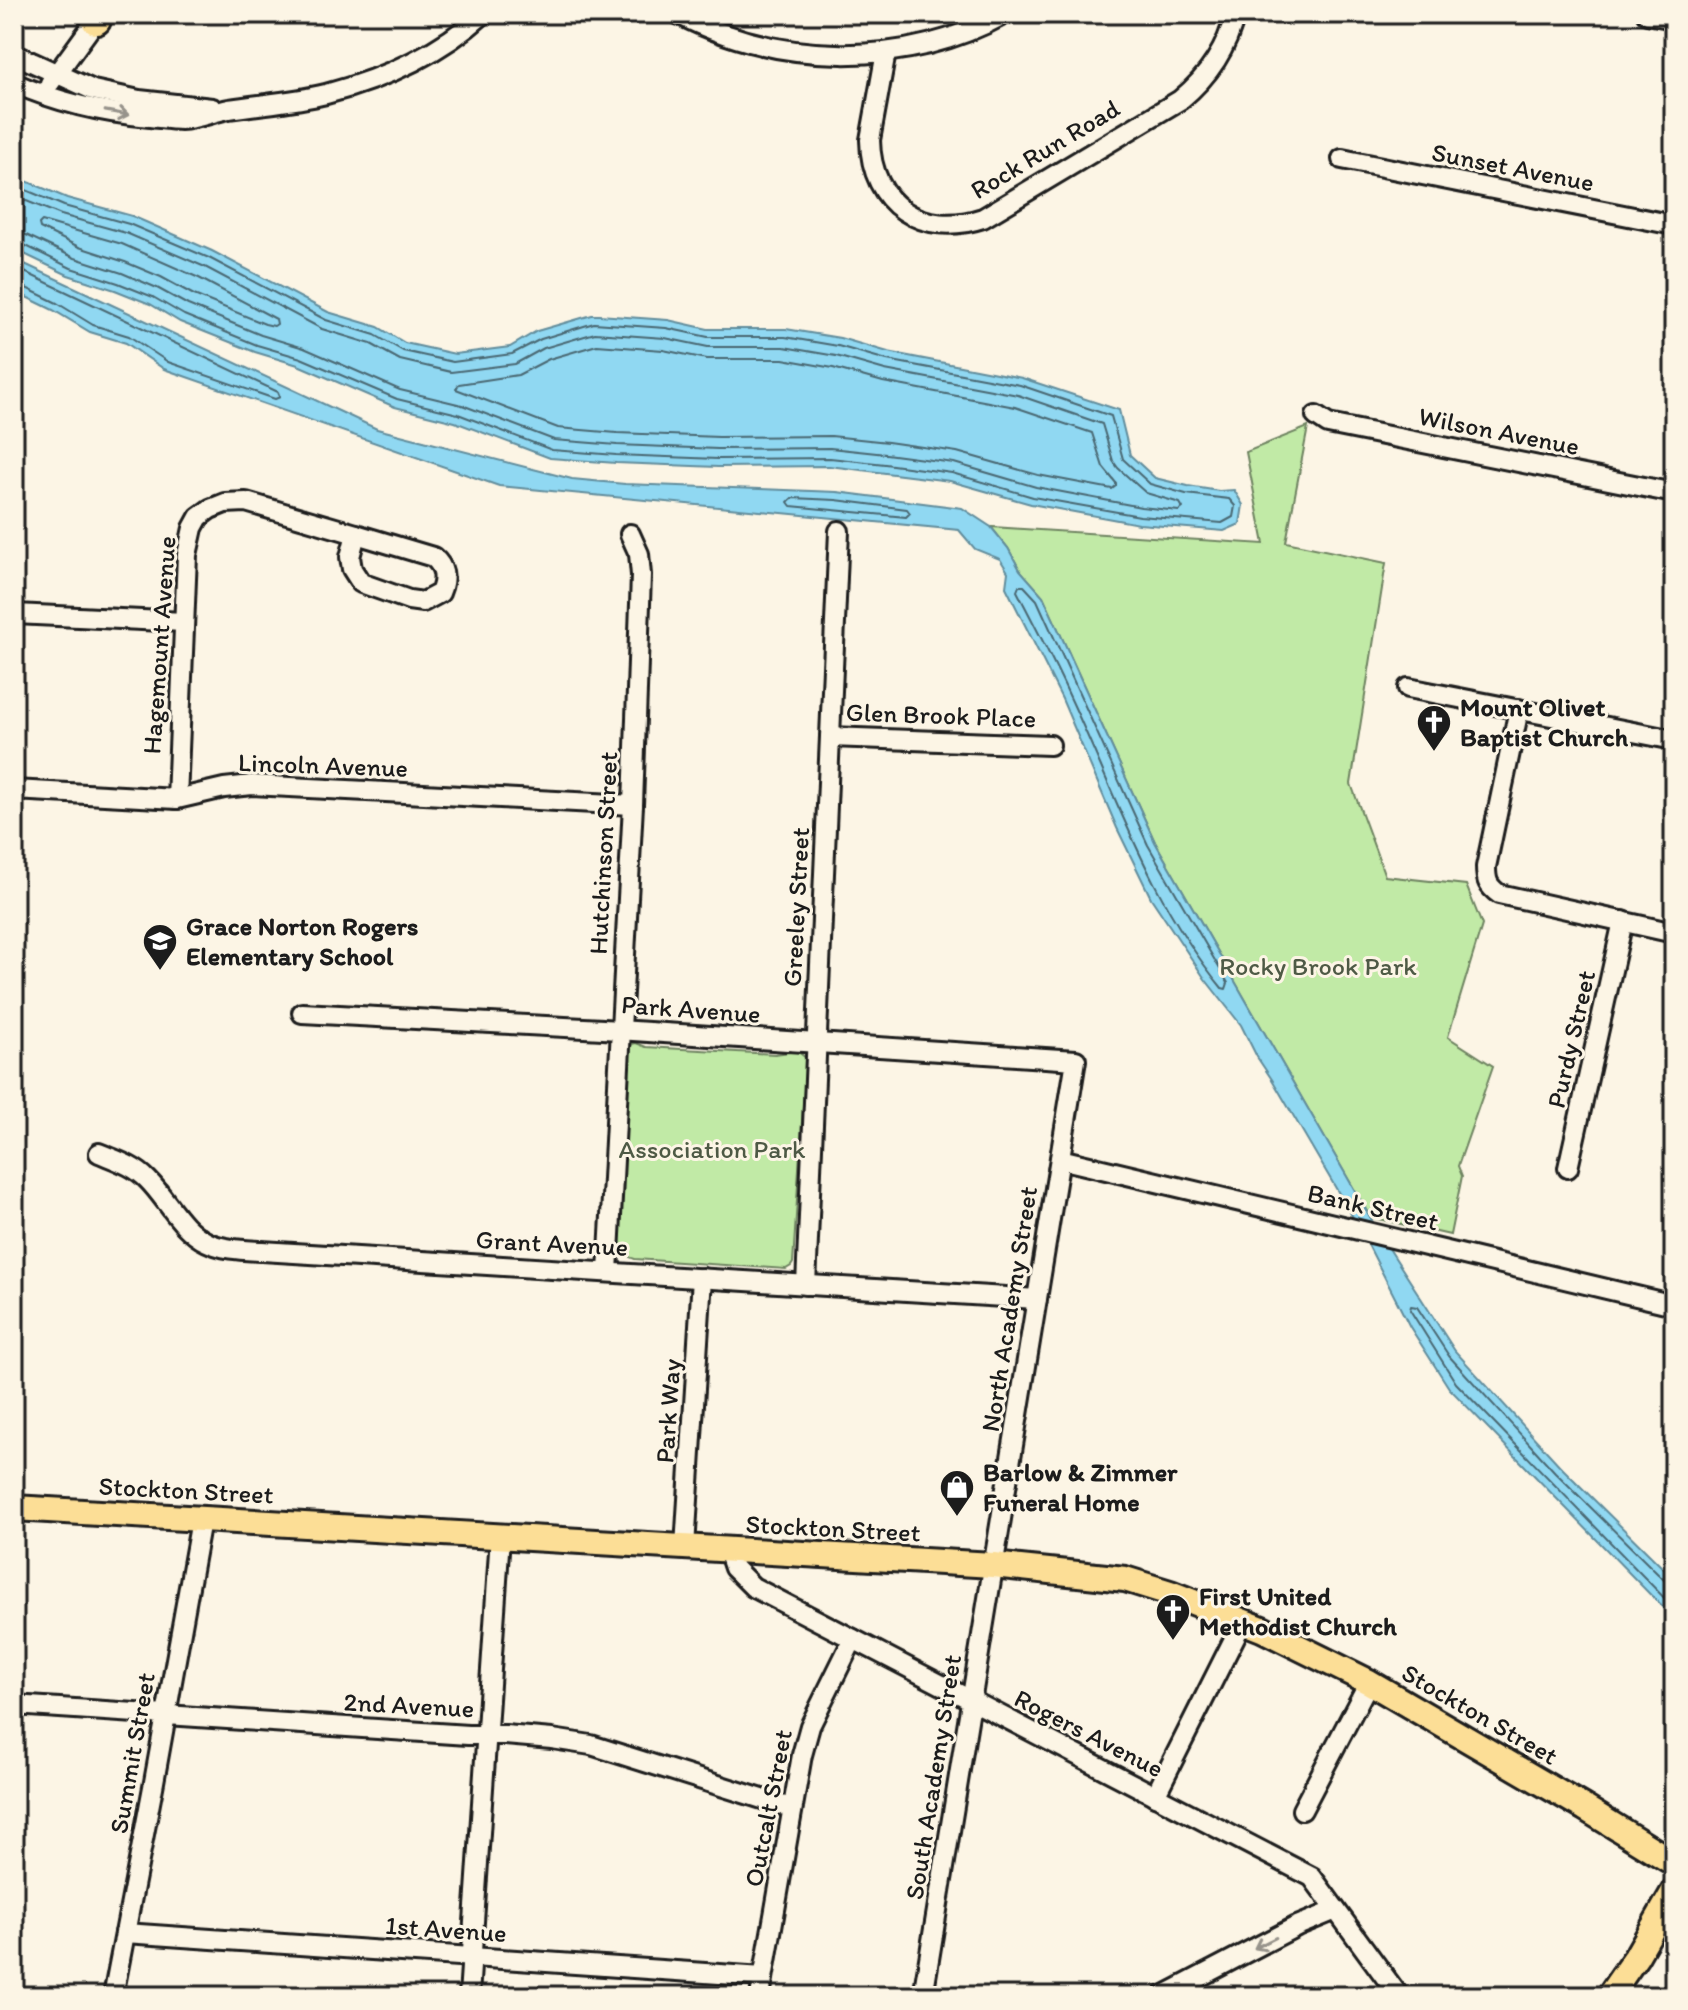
<svg xmlns="http://www.w3.org/2000/svg" width="1688" height="2010" viewBox="0 0 1688 2010" font-family="Itim,sans-serif">
  <style>
    .green { fill: #c1eaa6; stroke: #6e8361; stroke-width: 2 }
    .water { fill: #90d8f2; stroke: #628d9c; stroke-width: 2 }
    .lines { fill: none; stroke-linecap: round; stroke-linejoin: round }
    .shore { stroke: #4a6772; stroke-width: 2 }
    .minor-casing { stroke: #1c1c1c; stroke-width: 24 }
    .major-casing { stroke: #1c1c1c; stroke-width: 30 }
    .highway-casing { stroke: #1c1c1c; stroke-width: 34 }
    .minor { stroke: #fcf5e5; stroke-width: 18 }
    .major { stroke: #fcde96; stroke-width: 24 }
    .highway { stroke: #fcde96; stroke-width: 28 }
    .oneway { stroke: #97938b }
    .labels { text-anchor: middle; stroke-width: 6; stroke-linejoin: round; paint-order: stroke }
    .street-label { font-size: 26px; fill: #1c1c1c; stroke: #fcf5e5 }
    .poi-label { font-size: 26px; font-weight: bold; fill: #1c1c1c; stroke: #fcf5e5; text-anchor: start }
    .park-label { font-size: 26px; fill: #4e5a45; stroke: #fcf5e5 }
  </style>
  <rect width="100%" height="100%" fill="#fcf5e5"/>
  <filter id="ink" filterUnits="userSpaceOnUse"><feTurbulence type="fractalNoise" baseFrequency=".0125" numOctaves="2"/><feDisplacementMap in="SourceGraphic" scale="16" xChannelSelector="R" yChannelSelector="G"/><feConvolveMatrix kernelMatrix="1 2 1 2 8 2 1 2 1" color-interpolation-filters="sRGB"/></filter>
  <g filter="url(#ink)">
    <g class="green">
      <path d="M1308,427l-22,115 100,21 -35,221 34,92 81,9 16,40 -34,112 45,29 -35,100 4,10 -12,59 -80,-18 -215,-375 -112,-246 -23,-26 -12,-22 -17,-21 273,17 -18,-92z"/>
      <path d="M636,1043l10,4 129,7 22,-3 9,7 -13,205 -2,3 -5,3 -151,-10c-11,-3 -14,-9 -17,-20l12,-190 2,-5z"/>
    </g>
    <g class="water">
      <path d="M14,176l53,22 65,18 80,35 116,61 50,15 27,16 50,11 55,-7 27,-16 55,-16h7l69,5 40,9h78l54,9 48,14 134,26 97,32 11,45 25,23 33,8 31,5 15,-1 9,15 -3,19 -16,7 -85,-7 -108,-20 -81,-23 -121,-15 -111,1 -102,-4 -66,-5 -95,-36 -60,-15 -97,-42 -43,-13 -75,-30 -30,-18 -35,-14 -47,-15 -52,-25 -2,-1z"/>
      <path d="M14,259l363,170 195,50 53,5 212,8 125,16 29,19 17,21 12,22 23,26 112,246 226,394 74,115 106,116 113,112v40l-225,-231 -39,-61 -49,-96 -88,-150 -16,-24 -16,-32 -36,-46 -54,-81 -34,-70 -55,-129 -56,-112 2,-15 -8,-13 -25,-10 -16,-19 -460,-44 -335,-117 -38,-26 -36,-11 -37,-22 -39,-19z"/>
    </g>
    <g class="lines">
      <g class="shore">
        <path d="M14,185l50,21 65,18 80,34 117,62 49,15 28,16 50,11 59,-8 29,-15 53,-16 72,5 42,9h77l53,9 49,14 133,25 91,31 12,43 27,25 36,10 43,5 6,7 -2,11 -11,6 -82,-7 -107,-19 -81,-24 -67,-9 -55,-6 -112,1 -102,-4 -64,-5 -94,-36 -61,-15 -96,-41 -44,-13 -73,-30 -31,-18 -35,-14 -47,-15 -51,-25 -6,-1"/>
        <path d="M14,196l47,19 65,18 79,34 117,62 49,15 29,16 51,12 64,-8 29,-16 51,-15 70,5 43,9h76l52,9 49,14 133,25 84,29 11,37 5,7 28,25 34,10 3,5 -4,3 -38,-4 -105,-20 -82,-24 -68,-9 -56,-6 -112,1 -101,-4 -63,-5 -92,-35 -62,-15 -96,-42 -43,-13 -73,-30 -31,-17 -35,-15 -47,-15 -51,-24 -10,-2"/>
        <path d="M42,221l80,23 77,34 77,41 1,5 -3,2 -9,-2 -71,-29 -33,-18 -36,-15 -46,-15 -39,-19 -1,-4z"/>
        <path d="M14,267l264,125 2,5 -5,2 -107,-37 -39,-26 -36,-11 -36,-22 -37,-18h-6"/>
        <path d="M597,345l66,5 44,9h76l50,9 50,14 132,25 77,26 11,34 13,16v3l-4,3 -74,-14 -81,-23 -69,-10 -57,-6 -112,1 -102,-4 -59,-5 -102,-39 3,-5 59,-9 31,-16z"/>
        <path d="M792,498l44,2 71,9 3,4 -4,4 -115,-11 -3,-4z"/>
        <path d="M1019,586h5l13,14 111,245 80,138 -2,6 -4,-1c-73,-89 -105,-191 -153,-293 -16,-35 -34,-69 -52,-104z"/>
        <path d="M1674,1584l-9,-3 -110,-109 -106,-116 -32,-49 -6,-1 -1,4 46,73 218,225"/>
      </g>
      <g class="minor-casing">
        <g id="minor">
          <path d="M678,14c100,52 227,55 327,0"/>
          <path d="M1647,14l27,5"/>
          <path d="M886,52l-16,88c1,65 52,98 113,78l197,-118c28,-23 47,-50 55,-86"/>
          <path d="M14,54l79,36 46,10 73,8"/>
          <path d="M14,83c43,19 89,30 136,34 10,1 21,3 31,3 16,-1 32,-8 48,-11 32,-5 65,-7 97,-15 57,-15 113,-40 157,-80"/>
          <path d="M50,83l46,-63"/>
          <path d="M1342,159l332,66"/>
          <path d="M1316,416l12,8 346,69"/>
          <path d="M356,534l77,23c12,10 13,22 7,36l-17,9 -14,-2 -48,-17 -9,-14 -2,-12z"/>
          <path d="M15,614l169,8"/>
          <path d="M1408,688l266,52"/>
          <path d="M1519,709l-33,158c0,14 2,19 13,27l175,39"/>
          <path d="M830,737l220,8"/>
          <path d="M14,790l163,9 47,-11 28,-3 381,20"/>
          <path d="M177,799l10,-244 6,-27 6,-11 11,-8 15,-6 21,-1 110,32"/>
          <path d="M302,1013l301,16 473,31 -153,936"/>
          <path d="M99,1153c17,7 36,13 49,27 20,20 32,49 59,62 16,8 37,8 55,9l775,48"/>
          <path d="M1060,1159l614,146"/>
          <path d="M1568,1168l55,-247"/>
          <path d="M608,1272l25,-467 8,-230 -2,-21 -9,-20"/>
          <path d="M806,1285l33,-754"/>
          <path d="M685,1547l17,-269"/>
          <path d="M728,1550l6,18 19,19 559,290 87,119"/>
          <path d="M14,1705l454,30h37l47,4 39,6 200,63"/>
          <path d="M1155,1796l88,-175"/>
          <path d="M1302,1810l67,-128"/>
          <path d="M125,1933l638,44"/>
          <path d="M113,1996l41,-214 47,-262"/>
          <path d="M469,1996l31,-460"/>
          <path d="M760,1996l42,-241 8,-29 43,-87"/>
          <path d="M1163,1996l134,-70 39,-16"/>
        </g>
      </g>
      <g class="major-casing">
        <g id="major">
          <path d="M14,1508l979,57 132,14 45,14 92,36 107,53 216,126 89,55"/>
          <path d="M1609,1996l27,-39 38,-66"/>
        </g>
      </g>
      <g class="highway-casing">
        <path id="highway" d="M96,20l2,-6"/>
      </g>
      <use href="#minor" class="minor"/>
      <use href="#major" class="major"/>
      <use href="#highway" class="highway"/>
    </g>
    <defs><path id="oneway-shaft" d="M-6 0H5M1.5-3L5.5 0L1.5 3" fill="none" stroke-width="1.6" stroke-linecap="round" stroke-linejoin="round" transform="scale(2)"/></defs>
    <g class="oneway">
      <use href="#oneway-shaft" transform="translate(117 113) rotate(10)"/>
      <use href="#oneway-shaft" transform="translate(1265 1943) rotate(153)"/>
    </g>
  </g>
  <defs>
    <g id="church-pin" transform="scale(1.8)"><path d="M0 17L-7.5 6A9.5 9.5 0 1 1 7.5 6Z" fill="#1c1c1c" stroke="#fcf5e5"/><path d="M-1.2-6h2.4v3.5h3.3v2.4h-3.3V6h-2.4V-.1h-3.3v-2.4h3.3Z" fill="#fff"/></g>
    <g id="school-pin" transform="scale(1.8)"><path d="M0 17L-7.5 6A9.5 9.5 0 1 1 7.5 6Z" fill="#1c1c1c" stroke="#fcf5e5"/><path d="M0-5L7-2L0 1L-7-2ZM-4 1L0 2.5L4 1V4Q0 6-4 4Z" fill="#fff"/></g>
    <g id="shop-pin" transform="scale(1.8)"><path d="M0 17L-7.5 6A9.5 9.5 0 1 1 7.5 6Z" fill="#1c1c1c" stroke="#fcf5e5"/><path d="M-5-2.5h2.3a2.7 3.5 0 0 1 5.4 0H5L5.5 6h-11ZM-1.5-2.5h3a1.5 2.3 0 0 0-3 0Z" fill="#fff"/></g>
  </defs>
  <g fill-rule="evenodd">
    <use href="#church-pin" x="1434" y="722"/>
    <use href="#school-pin" x="160" y="941"/>
    <use href="#shop-pin" x="957" y="1487"/>
    <use href="#church-pin" x="1173" y="1611"/>
  </g>
  <g class="labels">
    <g class="street-label">
      <text transform="translate(1045 149) rotate(-31)" y="9">Rock Run Road</text>
      <text transform="translate(1513 167) rotate(11)" y="9">Sunset Avenue</text>
      <text transform="translate(1499 431) rotate(11)" y="9">Wilson Avenue</text>
      <text transform="translate(159 645) rotate(-86)" y="9">Hagemount Avenue</text>
      <text transform="translate(941 715) rotate(2)" y="9">Glen Brook Place</text>
      <text transform="translate(323 765) rotate(2)" y="9">Lincoln Avenue</text>
      <text transform="translate(603 853) rotate(-87)" y="9">Hutchinson Street</text>
      <text transform="translate(796 907) rotate(-87)" y="9">Greeley Street</text>
      <text transform="translate(691 1009) rotate(4)" y="9">Park Avenue</text>
      <text transform="translate(1571 1039) rotate(-77)" y="9">Purdy Street</text>
      <text transform="translate(1373 1207) rotate(13)" y="9">Bank Street</text>
      <text transform="translate(552 1243) rotate(3)" y="9">Grant Avenue</text>
      <text transform="translate(1009 1309) rotate(-81)" y="9">North Academy Street</text>
      <text transform="translate(668 1411) rotate(-86)" y="9">Park Way</text>
      <text transform="translate(186 1490) rotate(3)" y="9">Stockton Street</text>
      <text transform="translate(833 1528) rotate(3)" y="9">Stockton Street</text>
      <text transform="translate(409 1705) rotate(3)" y="9">2nd Avenue</text>
      <text transform="translate(1480 1714) rotate(30)" y="9">Stockton Street</text>
      <text transform="translate(1089 1733) rotate(27)" y="9">Rogers Avenue</text>
      <text transform="translate(132 1753) rotate(-80)" y="9">Summit Street</text>
      <text transform="translate(933 1777) rotate(-81)" y="9">South Academy Street</text>
      <text transform="translate(768 1808) rotate(-79)" y="9">Outcalt Street</text>
      <text transform="translate(446 1929) rotate(4)" y="9">1st Avenue</text>
    </g>
    <g class="poi-label">
      <text x="1460" y="716">Mount Olivet<tspan x="1460" dy="30">Baptist Church</tspan></text>
      <text x="186" y="935">Grace Norton Rogers<tspan x="186" dy="30">Elementary School</tspan></text>
      <text x="983" y="1481">Barlow &amp; Zimmer<tspan x="983" dy="30">Funeral Home</tspan></text>
      <text x="1199" y="1605">First United<tspan x="1199" dy="30">Methodist Church</tspan></text>
    </g>
    <g class="park-label">
      <text x="1318" y="975">Rocky Brook Park</text>
      <text x="712" y="1158">Association Park</text>
    </g>
  </g>
  <rect width="1688" height="2010" fill="none" stroke="#fcf5e5" stroke-width="48"/>
  <rect x="24" y="24" width="1640" height="1962" fill="none" stroke="#1c1c1c" stroke-width="3" filter="url(#ink)"/>
</svg>
